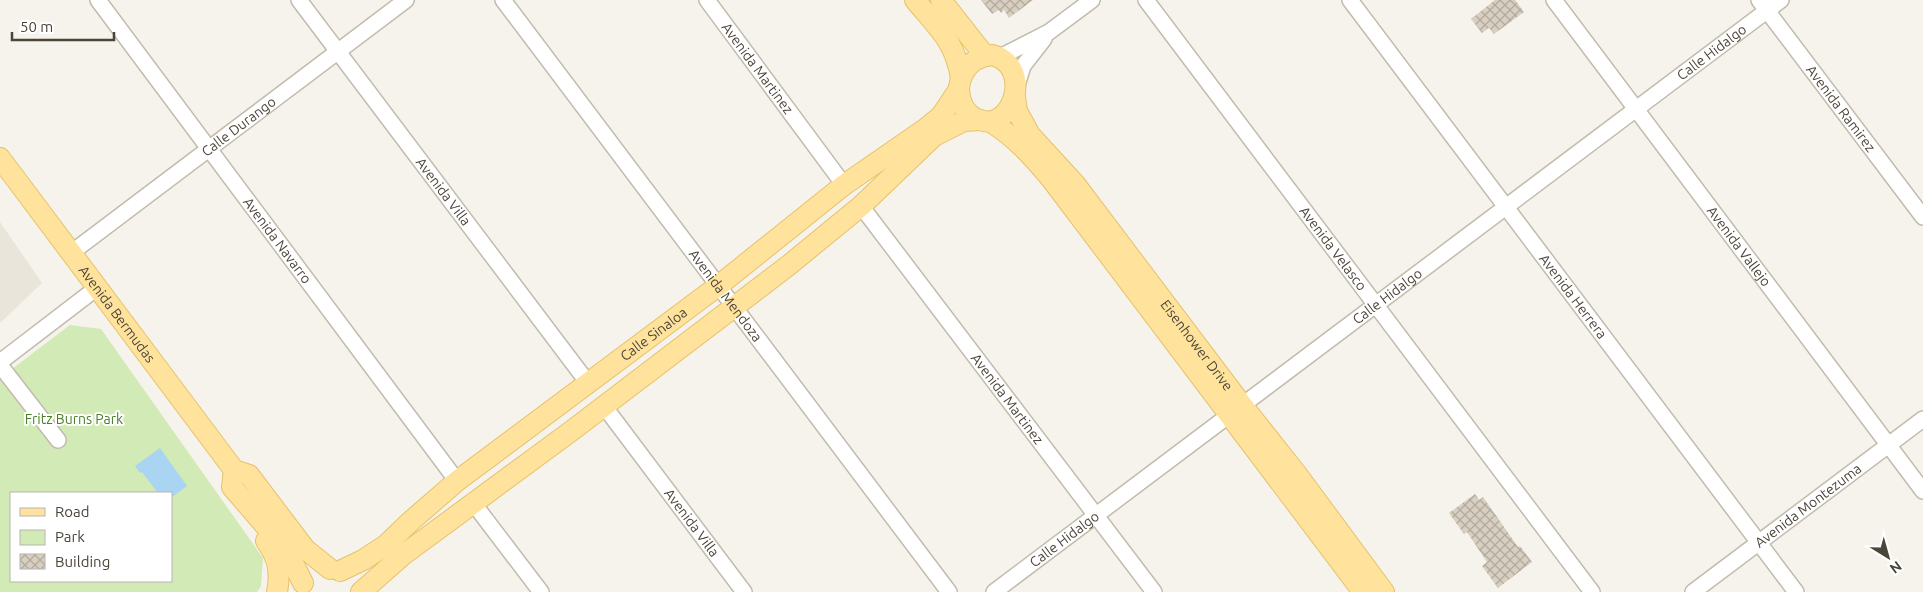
<svg xmlns="http://www.w3.org/2000/svg" width="1923" height="592" viewBox="0 0 1923 592" font-family="Ubuntu,sans-serif">
  <style>
    .residential { fill: #eae5da }
    .park { fill: #d2eab5; fill-rule: evenodd }
    .water { fill: #a9d4f2 }
    .building { fill: url(#building-cross-hatch) }
    .lines { fill: none; stroke-linecap: round; stroke-linejoin: round }
    .minor-casing { stroke: #c2bbae; stroke-width: 18 }
    .major-casing { stroke: #e6c16a; stroke-width: 22 }
    .minor { stroke: #fff; stroke-width: 15 }
    .major { stroke: #ffe39c; stroke-width: 20 }
    .labels { text-anchor: middle; stroke-width: 4; stroke-linejoin: round; paint-order: stroke }
    .street-label { font-size: 14px; fill: #4b4439; stroke: #fff }
    .park-label { font-size: 14px; fill: #4a7f2a; stroke: #fff }
  </style>
  <defs>
    <pattern id="building-cross-hatch" width="8" height="8" patternUnits="userSpaceOnUse" patternTransform="scale(1.25)"><rect width="8" height="8" fill="#d8cfc1"/><path d="M0 0l8 8M0 8l8-8" fill="none" stroke="#b1aa9e"/></pattern>
  </defs>
  <rect width="100%" height="100%" fill="#f6f3ec"/>
  <path class="residential" d="M0,222l42,61 -42,40z"/>
  <path class="park" d="M70,325l31,4 162,229 -2,28 -4,6h-257v-214zM11,493h160v88h-160z"/>
  <path class="water" d="M160,448l27,38 -16,12v-5h-13l-16,-21 -2,1 -5,-7z"/>
  <g class="building">
    <path d="M981,0h52l-24,18 -5,-8 -3,3 -2,-3 -7,4z"/>
    <path d="M1495,0h20l9,12 -30,22 -5,-6 -7,5 -11,-14z"/>
    <path d="M1475,494l4,6 4,-3 35,50 2,-1 12,16 -34,26 -16,-22 5,-4 -20,-30 -3,2 -15,-21z"/>
  </g>
  <g class="lines">
    <g class="minor-casing">
      <g id="minor">
        <path id="s1" d="M98,0l359,481"/>
        <path id="s2" d="M299,0l289,383"/>
        <path id="s3" d="M503,0l446,592"/>
        <path id="s4" d="M707,0l137,185"/>
        <path id="s5" d="M1146,0l446,592"/>
        <path id="s6" d="M1350,0l446,592"/>
        <path id="s7" d="M1554,0l369,491"/>
        <path id="s8" d="M1759,0l164,217"/>
        <path d="M1000,57l49,-25 43,-32"/>
        <path d="M1017,85l6,-19 21,-27"/>
        <path id="s9" d="M861,206l293,386"/>
        <path id="s10" d="M71,253l335,-253"/>
        <path d="M0,362l98,-75"/>
        <path d="M0,365l58,75"/>
        <path id="s11" d="M604,406l140,186"/>
        <path d="M474,504l67,88"/>
        <path id="s12" d="M994,592l787,-592"/>
        <path id="s13" d="M1693,592l230,-173"/>
      </g>
    </g>
    <g class="major-casing">
      <g id="major">
        <path d="M915,0c23,28 40,41 46,78"/>
        <path d="M941,0l44,56"/>
        <path d="M992,55c42,10 21,77 -12,65 -8,-2 -13,-7 -17,-14 -11,-23 3,-49 29,-51z"/>
        <path id="s14" d="M1015,97l2,14 13,24 45,49 167,221 54,68 88,119"/>
        <path d="M991,122c25,16 42,35 61,58l311,412"/>
        <path id="s15" d="M0,158l234,312 15,5 56,74 25,20"/>
        <path d="M234,470l-2,17 55,64 16,32"/>
        <path d="M266,541c12,17 15,30 11,51"/>
        <path id="s16" d="M340,571l23,-11 23,-15 25,-24 46,-40 261,-195 126,-101 81,-56 16,-13 18,-27"/>
        <path d="M361,592l42,-37 167,-123 219,-167 72,-59 73,-70 30,-15 16,-1"/>
      </g>
    </g>
    <use href="#minor" class="minor"/>
    <use href="#major" class="major"/>
  </g>
  <g class="labels">
    <g class="street-label">
      <text dy="5" stroke="none"><textPath href="#s12" startOffset="898">Calle Hidalgo</textPath></text>
      <text dy="5" stroke="none"><textPath href="#s4" startOffset="85">Avenida Martinez</textPath></text>
      <text dy="5" stroke="none"><textPath href="#s8" startOffset="136">Avenida Ramirez</textPath></text>
      <text dy="5" stroke="none"><textPath href="#s10" startOffset="210">Calle Durango</textPath></text>
      <text dy="5" stroke="none"><textPath href="#s2" startOffset="240">Avenida Villa</textPath></text>
      <text dy="5" stroke="none"><textPath href="#s1" startOffset="300">Avenida Navarro</textPath></text>
      <text dy="5" stroke="none"><textPath href="#s7" startOffset="308">Avenida Vallejo</textPath></text>
      <text dy="5" stroke="none"><textPath href="#s5" startOffset="311">Avenida Velasco</textPath></text>
      <text dy="5" stroke="none"><textPath href="#s3" startOffset="370">Avenida Mendoza</textPath></text>
      <text dy="5" stroke="none"><textPath href="#s12" startOffset="492">Calle Hidalgo</textPath></text>
      <text dy="5" stroke="none"><textPath href="#s6" startOffset="371">Avenida Herrera</textPath></text>
      <text dy="5" stroke="none"><textPath href="#s15" startOffset="195">Avenida Bermudas</textPath></text>
      <text dy="5" stroke="none"><textPath href="#s16" startOffset="394">Calle Sinaloa</textPath></text>
      <text dy="5" stroke="none"><textPath href="#s14" startOffset="310">Eisenhower Drive</textPath></text>
      <text dy="5" stroke="none"><textPath href="#s9" startOffset="242">Avenida Martinez</textPath></text>
      <text dy="5" stroke="none"><textPath href="#s13" startOffset="144">Avenida Montezuma</textPath></text>
      <text dy="5" stroke="none"><textPath href="#s11" startOffset="146">Avenida Villa</textPath></text>
      <text dy="5" stroke="none"><textPath href="#s12" startOffset="88">Calle Hidalgo</textPath></text>
    </g>
    <g class="park-label">
      <text x="74" y="424">Fritz Burns Park</text>
    </g>
  </g>
  <rect x="10" y="492" width="162" height="90" fill="#ffffff" stroke="#b7b4b0"/>
  <rect x="20" y="508" width="25" height="8" fill="#ffe39c" stroke="#b7b4b0"/>
  <text x="55" y="517" font-size="15" fill="#4b4439">Road</text>
  <rect x="20" y="530" width="25" height="15" fill="#d2eab5" stroke="#b7b4b0"/>
  <text x="55" y="542" font-size="15" fill="#4b4439">Park</text>
  <rect x="20" y="554" width="25" height="15" fill="url(#building-cross-hatch)" stroke="#b7b4b0"/>
  <text x="55" y="567" font-size="15" fill="#4b4439">Building</text>
  <g transform="translate(1888 557) rotate(143)" stroke="#ffffff" stroke-width="4" paint-order="stroke">
  <path d="M0-4L9 19L0 12L-9 19Z" fill="#4b4439"/>
  <text y="-8" font-size="14" font-weight="bold" text-anchor="middle" fill="#4b4439">N</text>
  </g>
  <path d="M12 32v8h102v-8" fill="none" stroke="#4b4439" stroke-width="2.5"/>
  <text x="20" y="32" font-size="15" fill="#4b4439" stroke="#ffffff" stroke-width="4" paint-order="stroke">50 m</text>
</svg>
